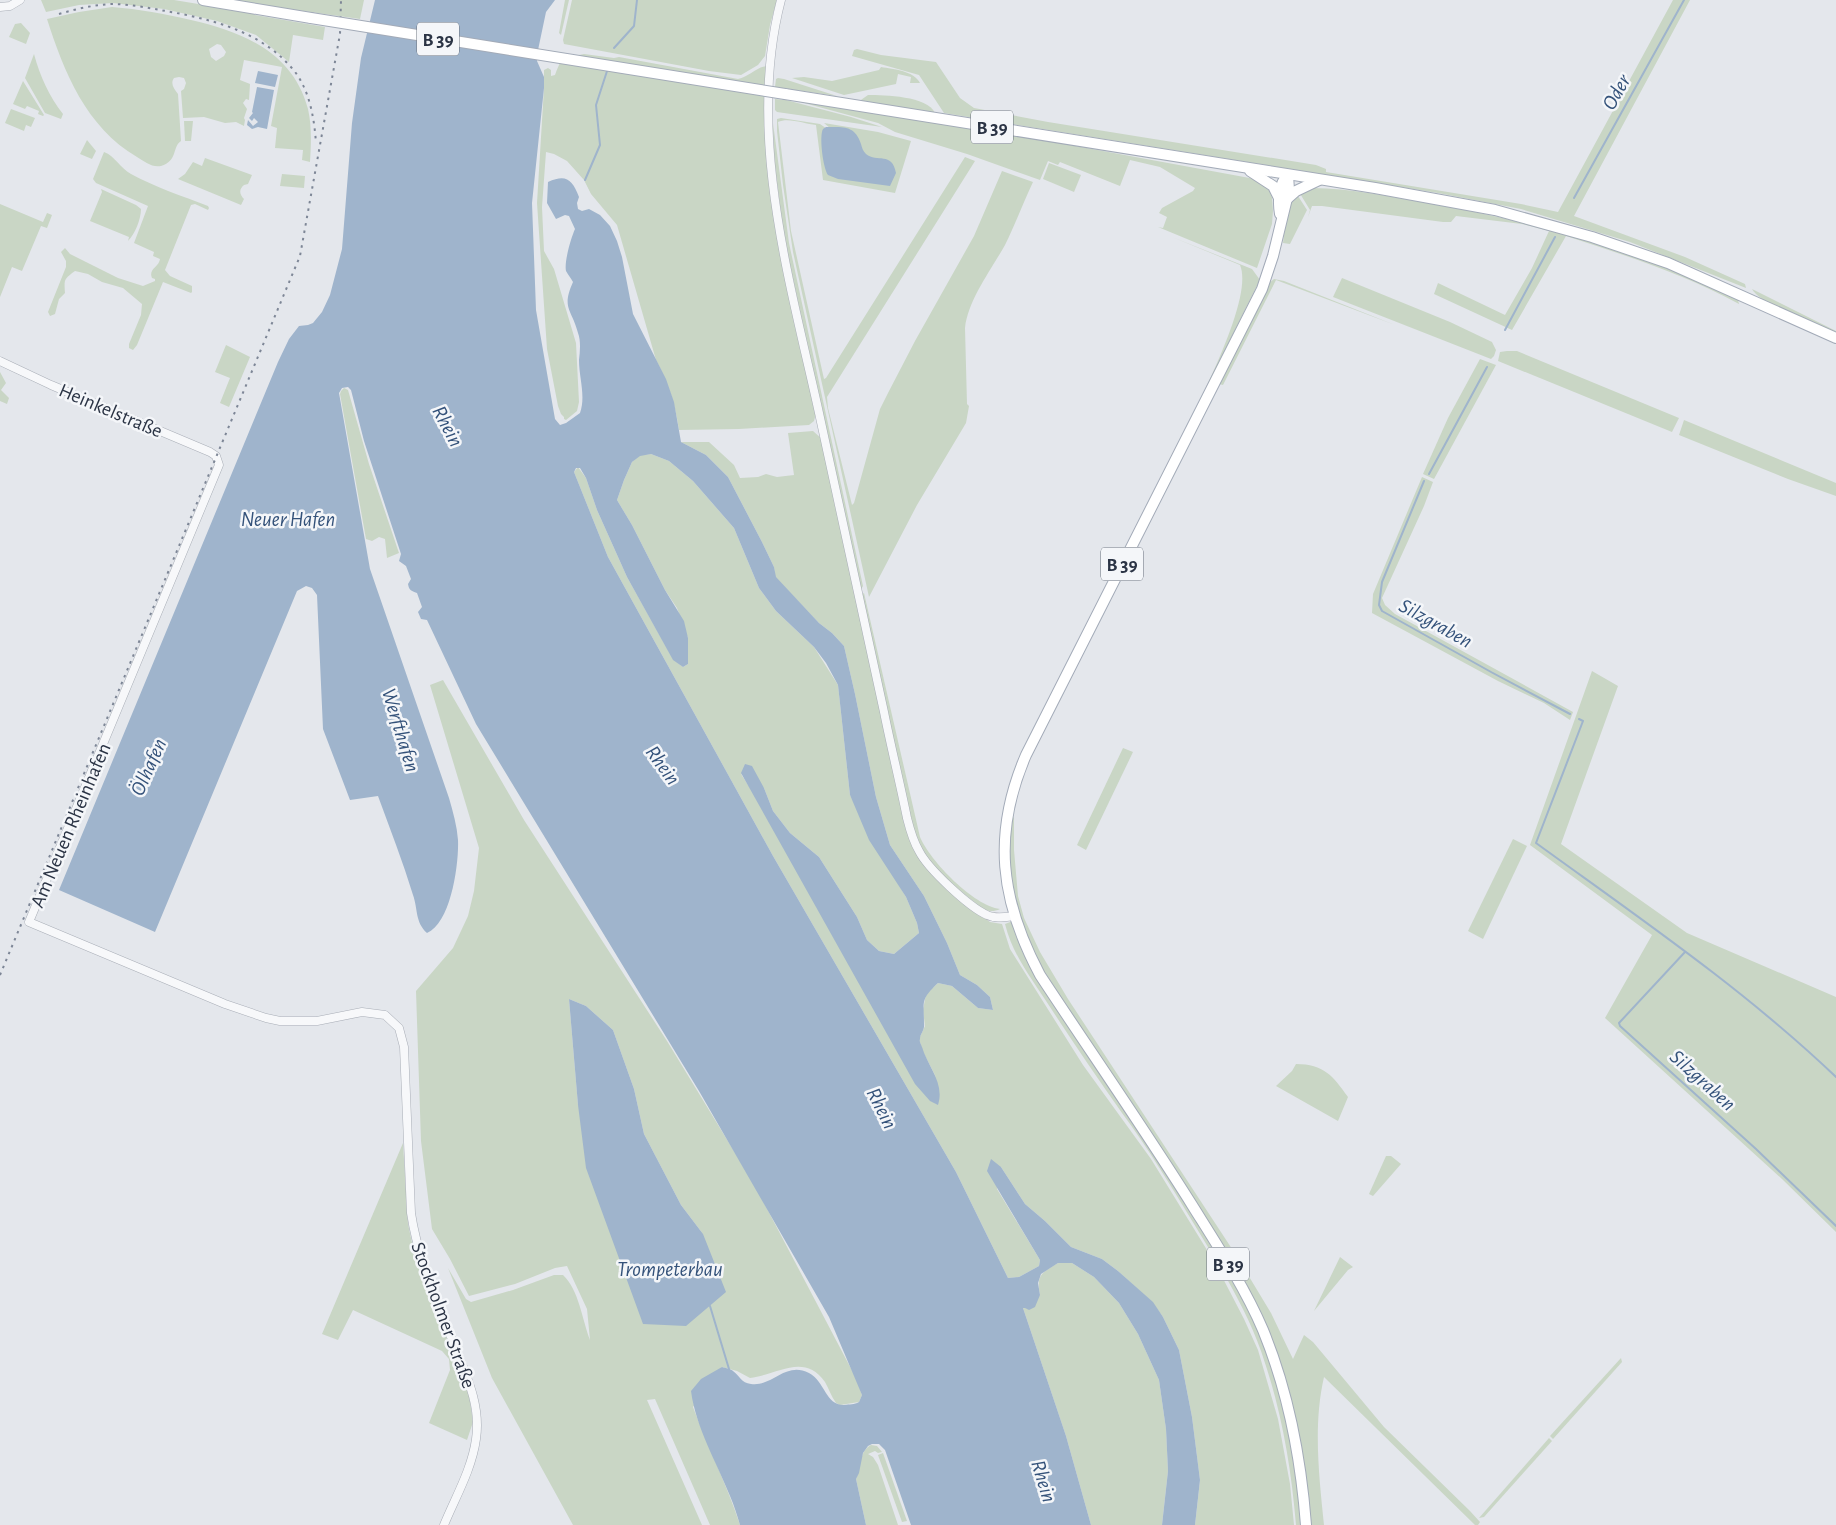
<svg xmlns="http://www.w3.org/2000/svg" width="1836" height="1525" viewBox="0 0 1836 1525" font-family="'Alegreya Sans',sans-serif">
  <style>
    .green { fill: #c9d6c5; fill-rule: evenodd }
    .water { fill: #9fb4cc }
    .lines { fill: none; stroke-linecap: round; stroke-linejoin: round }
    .stream { stroke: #9fb4cc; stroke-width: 2 }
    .minor-casing { stroke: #a9aeb7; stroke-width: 9 }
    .major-casing { stroke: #a3abb8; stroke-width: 12 }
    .minor { stroke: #f7f8fa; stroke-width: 8 }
    .major { stroke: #fff; stroke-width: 10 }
    .rail { stroke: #7d8696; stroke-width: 2; stroke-dasharray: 2.5 5; stroke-linecap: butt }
    .major-bridge-casing { stroke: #a3abb8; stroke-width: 12; stroke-linecap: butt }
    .major-bridge { stroke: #fff; stroke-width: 10 }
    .labels { text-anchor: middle; stroke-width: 5; stroke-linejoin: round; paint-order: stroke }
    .shield { fill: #f4f6f9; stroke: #676e7b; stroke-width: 1 }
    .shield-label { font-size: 19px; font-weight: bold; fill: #2b3445 }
    .street-label { font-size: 20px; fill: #2b3445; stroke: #f4f6f9 }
    .water-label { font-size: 21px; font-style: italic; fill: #34527a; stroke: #f4f6f9 }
  </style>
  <rect width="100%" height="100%" fill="#e4e7ec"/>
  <g class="green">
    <path d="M41,0h133l79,13 2,2 70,12 -2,13 -30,-5 -4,27 -33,-27 -39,-14 -53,-12 -51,-6 -34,2 -33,7z"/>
    <path d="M225,0h139l-4,19z"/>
    <path d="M565,0h4l-8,35 -2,-2z"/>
    <path d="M572,0h205l-7,25 -5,31 -7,9 -17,10 -32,-4 -145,-27 -1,-4z"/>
    <path d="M1673,0h17l-116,216 111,41 60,27 1,4 -116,-46 -109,-33 -83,-16 -494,-80 -25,-38 -67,-19 2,-6 3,-1 24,6 55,7 24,36 14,10 74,14 268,43 10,4v3l195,32 37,8z"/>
    <path d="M112,7c27,2 53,7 79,13 52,12 102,32 117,89 4,17 3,36 2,53l-8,-2 1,-10 -28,-2 2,-20 -6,-2 11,-59 -38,-7 -4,20 10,4 -1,16 -3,-1 -3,4 4,6 -3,9 1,2 -1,6 -8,-4 -11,1 -21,-6 -21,1 -2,-27 3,-2 2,-6 -2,-5 -5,-1 -5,1c-4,6 0,11 4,16l3,47c-9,6 -3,20 -20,25 -9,2 -17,-5 -24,-9 -51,-30 -73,-85 -90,-138l32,-7zM217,44l4,1 5,7 -2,4 -8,5 -5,-4 -2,-8z"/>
    <path d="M21,23l9,10 -4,11 -17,-7 6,-13z"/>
    <path d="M34,54c6,22 15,42 29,60l-2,5 -16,-6 -20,-35z"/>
    <path d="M584,54l30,4 5,-1 119,22c11,-2 18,-12 29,-13l2,113 2,22 45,212 -2,8 -5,4 -70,4 -60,1c-4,-27 -10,-45 -23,-70l-39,-135 -26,-31 -7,-14 -17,-19 -13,-7 -8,-2 -4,55 2,44 10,18 22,74 3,59 -2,9 -11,9 -2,-1v-2l-3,-3 -3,-8 -11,-57 -10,-146 7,-115v-18l4,-2 3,2v6l4,-1c9,-24 9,-16 29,-21z"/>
    <path d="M881,67c13,2 33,4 39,16h-10l1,-6 -13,-3 -2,10 -52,11 -52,-17 12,-1 28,4 47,-11z"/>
    <path d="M778,78l6,1 53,17 -62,-9 1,-8z"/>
    <path d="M23,81l21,34 -1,1 -5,-2 1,-3 -12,-5 -2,3 -12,-5z"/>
    <path d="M868,95c17,0 59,1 67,18l-1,1 -76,-12z"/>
    <path d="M775,99l11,1 65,17 31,10 -105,-15 -2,-2z"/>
    <path d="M793,100l217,34 245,45 13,9 4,9 1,14 -1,13 -15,44 -99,-41 5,1 4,-11 -8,-4 3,-5 31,-17 2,-3 -35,-21 -30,-7 -10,26 -60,-24 -2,3 -10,-4 -8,19 -73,-26 -72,-22 -17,-9z"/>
    <path d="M11,109l24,9 -4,9 -5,-2 -2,6 -19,-8z"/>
    <path d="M781,118l39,6 10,7v-3l-6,-5 54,9 33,9 -16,52 -72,-13 -7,-55c-11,-1 -28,-8 -38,-3l13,109 33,148 2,-1 139,-221 10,4 -148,236 1,11 24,97 2,-2 26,-94 8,-16 27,-52 59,-105 28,-65 31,11c-10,21 -18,43 -28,63 -14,25 -37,55 -40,83l2,76 2,2 -3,17 -49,82 -48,92 -76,-345 -10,-67 -6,-54v-12z"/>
    <path d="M184,121h9l-2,20h-6z"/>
    <path d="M773,123l16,120 74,343 -3,5 -76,-354 -10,-77z"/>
    <path d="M87,140l9,11 -4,8 -12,-5z"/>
    <path d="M104,152c11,4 16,16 27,22 24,13 51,22 77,32l1,2 -1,2 -13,-6 -4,1 -26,65 5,6 22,10v6l-1,1 -28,-11 -26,63 -4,5 -4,-2v-4l12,-29 1,-11 -19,-16 -21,-6 -14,-8 -13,-3c-11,8 -11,8 -10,22l-6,6 -4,15 -5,2 -2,-4 18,-45v-6l-5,-9 4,-4 5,6 48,24 25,8 12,-5v-2l-3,-1c-4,-9 7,-11 8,-19l-7,-3 1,-4 -20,-9 14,-37 -52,-23 -3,-4z"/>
    <path d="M205,158l47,17 -4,9 -4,1c-5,4 -5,9 0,14l-3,6 -63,-26 7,-5 8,-12 9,4z"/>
    <path d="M1049,163l32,12 -7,17 -31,-13z"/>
    <path d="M282,174l23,2 -1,12 -24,-2z"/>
    <path d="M1312,188c38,0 79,9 116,15 107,19 212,48 310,97l1,4c-54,-30 -115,-49 -173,-68l-54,94 -78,-36 4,-11 67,32 27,-47 17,-37 -27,-7 -66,-8 -5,6h-8l-121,-16h-10l-4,11 2,-7 -11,-18z"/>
    <path d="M101,189l35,16 5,4c0,10 -6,25 -13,32l1,-4 -39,-16 12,-29z"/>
    <path d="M1298,196l9,14 -17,34 -7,-1 3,-24 6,-20z"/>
    <path d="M0,204l43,18 4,-9 5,2 -5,13 -6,-2 -19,45 -10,-4 -12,30z"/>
    <path d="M1172,237l80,32 8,11 -94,188c18,-38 90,-166 74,-203z"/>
    <path d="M1342,278l108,44 42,20 4,8 -2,6 -3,3 -158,-62z"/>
    <path d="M1274,279l10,2 111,44 -119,-45 -53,105 -4,-1 49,-100z"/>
    <path d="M1752,289l84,42v4c-18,-9 -75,-30 -84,-46z"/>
    <path d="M226,345l24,12 -21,50 -9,-4 10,-25 -15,-6z"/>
    <path d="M1507,351h10l162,67 -7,14 -174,-71 2,-9z"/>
    <path d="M1480,359l16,6 -62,114 -11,-5 25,-56z"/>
    <path d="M0,372l6,11 -5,7 8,8 -2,6 -7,-3z"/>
    <path d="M344,388l4,2 21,74 30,89 -12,5 -2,-19 -6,-2 -7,4 -6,-2 -26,-145 1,-3z"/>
    <path d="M1684,420l152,63v13l-48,-17 -109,-44z"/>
    <path d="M813,431l9,8 90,404 64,69 14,10 12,2 8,25 73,116 68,94 64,104 29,56 14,31 20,69 12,65 4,41h-99l5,-45 -8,-63 -13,-67 -16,-33 -11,-15 -34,-31 -16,-12 -31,-12 -26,-26 -20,-17 -24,-37 -4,22 43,71 -1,6 -20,11 -11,1 -52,-106 -183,-316 -165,-299 -34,-85 4,-5 8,11 11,32 30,67 46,82 10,8 5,-3v-26l-11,-30 -12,-18 -33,-65 -15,-25 7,-20 8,-18 8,-7 11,-1 18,7 24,20 41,47 25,60 17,23 38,36 24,38 12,110 47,87 9,15 11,26 2,10 -25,21 -15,-3 -12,-11 -10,-23 -38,-60 -29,-24 -17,-22 -9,-23 -23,-14 195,303 -13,-25 -4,-13 6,-13 -2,-16 3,-16 12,-11 14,3 26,22 15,2 -3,-13 -13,-12 -17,-10 -13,-32 -23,-47 -34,-51 -14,-48 -21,-103 -11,-48 -12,-13 -13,-10 -44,-46 -1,-10 -12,-25 -34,-65 -22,-22 -25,-13h28l25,23 6,13 18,-1 8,-3 11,3 17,-2 -6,-42z"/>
    <path d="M1422,477l11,5 -9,24 -42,92 3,7 10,9 178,98 -3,8 -26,-17 -46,-22 -126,-68 1,-19z"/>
    <path d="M864,593l56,244c10,24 54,69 80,72 -6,3 -11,2 -16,1l-41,-33 -20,-22 -11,-28 -51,-232z"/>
    <path d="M1592,671l26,15 -57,158 126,89 149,64v235l-54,-53 -177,-161 47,-83 -122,-90z"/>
    <path d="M443,680l81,140 143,221 87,143 103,196 5,15 -3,7 -19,3 -4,-2c-5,-7 -7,-14 -11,-21 -21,-30 -48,-7 -75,-4l-13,-7 -15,-4 -29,40c15,40 34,78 47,118h-30l-55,-126 -8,1 55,125h-129l-81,-147 -44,-110 18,31 5,3 42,-12 41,-15h9c16,15 19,44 27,65l-3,-31 -20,-43 -12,2 -40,16 -46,12 -19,-37 -18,-30 -11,-88 -5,-150 37,-43 15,-32 6,-25 5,-43 -49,-163zM569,999l17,7 27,24 21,59 10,45 37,71 22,29 -125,-129z"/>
    <path d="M1123,748l10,4 -47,98 -9,-5z"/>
    <path d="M1014,817v33l4,46 6,22 16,34 28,47 168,256 35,58 22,46 11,-24 9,7 71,85 86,84 10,11 -2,3h-3l-151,-148c-11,48 -5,99 0,148h-28c-5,-60 -15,-117 -35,-174 -16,-45 -42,-86 -67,-127 -23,-38 -46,-76 -72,-111 -25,-35 -49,-71 -72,-106 -18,-28 -37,-51 -45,-83l13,-5 -8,-38 -1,-36 2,-25z"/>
    <path d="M1513,839l14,7 -44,93 -15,-8z"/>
    <path d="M1296,1064c28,0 37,12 52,33l-10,24 -62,-35 16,-15z"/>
    <path d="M403,1143l5,81 6,28 11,32 44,111 4,27 -6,18 -38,-17 21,-53 -1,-11 -7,-8 -89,-41 -15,30 -16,-6z"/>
    <path d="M1386,1156h5l10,8 -28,32 -4,-2z"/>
    <path d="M1340,1257l13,10 -5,3 -34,41z"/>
    <path d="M1058,1263h14l22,14 25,26 19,31 21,46 7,49 2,42 -6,54h-71l-25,-89 -43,-128 17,-13c-4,-21 2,-22 18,-32z"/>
    <path d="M1621,1358l1,4 -69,77 -3,-3z"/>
    <path d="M1549,1438l3,3 -68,76 -5,1z"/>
    <path d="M871,1445l6,1 5,6 -4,1 -3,-2 -7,3 5,3 5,8 20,60h-32l-10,-46c5,-11 3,-28 15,-34z"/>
    <path d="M883,1453l24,68 -5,1 -24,-67z"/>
  </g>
  <g class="water">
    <path d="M375,0h180l-9,12 -8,38 -1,11 7,16v11l-12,115 4,107 19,109 5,6 6,-2 14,-10c6,-17 -1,-35 -1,-53 1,-9 2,-19 -1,-27 -6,-24 -17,-24 -5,-51 -2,-4 -5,-7 -7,-11 -2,-9 5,-33 9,-42l-6,-13 -4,-1 -9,4 -9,-16 1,-21c18,-8 24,-3 31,15l-2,6 1,6 4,2 7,-2 11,6 10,11 7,15 5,16 11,57 33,65 8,23 7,40 25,13 22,22 34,65 12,25 2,10 43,46 13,10 12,13 11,48 21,103 14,48 34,51 23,47 13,32 17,10 13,12 3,13 -15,-2 -26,-22 -14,-3c-18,17 -14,18 -14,41 1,6 -4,10 -4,15 -1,3 1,5 2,8 6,20 23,36 16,58l-8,-4 -15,-17 -174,-311 4,-9 7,2 12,22 9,23 17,22 29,24 38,60 10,23 12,11 15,3 25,-21 -2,-10 -11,-26 -37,-57 -19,-45 -12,-110 -12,-22 -12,-16 -38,-36 -17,-23 -25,-60 -41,-47 -24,-20 -18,-7 -11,2 -8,6 -8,18 -7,20 15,25 33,65 19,31 4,17v26l-5,3 -10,-7 -46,-83 -30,-67 -11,-32 -6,-10h-4l-2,4 34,85 165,299 183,316 52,106 11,-1 20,-11 1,-6 -53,-89 4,-12 10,8 24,37 20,17 26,26 31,12 16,12 35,31 10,15 16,33 13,67 8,63 -5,45h-33l6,-54 -2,-42 -7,-49 -21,-46 -19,-31 -25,-26 -22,-14h-14l-17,11 -3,9 2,12 -5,12 -6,3 -4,-2h-2l43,128 25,89h-180l-26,-75 -6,-6h-7l-4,2 -5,7 -4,20 -3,6 10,46h-126c-3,-10 -6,-20 -10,-29 -14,-35 -34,-68 -39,-105l10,-12 21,-12c4,1 9,2 11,4 7,5 8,12 18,13 22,3 34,-23 58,-11 16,8 16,32 35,32 6,-1 10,0 15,-3l3,-7 -33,-78 -130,-226 -223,-367 -49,-104 -6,-1 -3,-7 4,-5 -5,-14c-6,-2 -8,-3 -9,-9l3,-5 -5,-13 -7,-5 2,-7 -37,-113 -13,-51 -3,-3 -6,1 -3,5 31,176 79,229c4,14 8,28 9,42 1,24 -7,83 -31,93 -12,-11 -9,-24 -14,-38 -10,-33 -23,-66 -35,-99l-28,4 -27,-71 -6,-134 -5,-7 -6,-2 -9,5 -142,341 -96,-42 219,-528 11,-23 10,-13 9,-1 5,-2 9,-11 8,-17 12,-46 10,-126 9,-65z"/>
    <path d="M258,71l20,4 -3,12 -20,-4z"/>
    <path d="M257,87l17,3 -7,39 -9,-2 -6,2 -5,-4 1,-5 5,6 5,-4 -4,-4 -2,3 -3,-3 4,-5 -1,-1z"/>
    <path d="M826,127c17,0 29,-2 35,17 1,4 2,7 5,10 11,9 26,-3 30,19l-6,13 -52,-7 -10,-4c-5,-7 -9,-39 -5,-46z"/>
    <path d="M569,999l17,7 27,24 21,59 10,45 37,71 22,29 23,58 -40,34 -43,-2 -57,-156 -8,-63z"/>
  </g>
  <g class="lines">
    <g class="stream">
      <path d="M614,48l20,-22 3,-26"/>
      <path d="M585,180l15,-35 -4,-40 12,-37"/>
      <path d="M1574,198l110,-198"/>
      <path d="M1505,330l50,-93"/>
      <path d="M1429,474l58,-107"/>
      <path d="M1424,481l-42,101 -3,23 3,6 109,61 79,42"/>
      <path d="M1579,719l4,2 -47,122c102,74 209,147 300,234"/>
      <path d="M1685,952l-66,71 1,3 136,123 80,77"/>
      <path d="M710,1306l19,63"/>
    </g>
    <g class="minor-casing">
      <g id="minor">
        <path d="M781,0c-35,134 9,282 38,413 21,100 44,199 65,299 7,35 16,71 23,106 3,12 6,23 12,33 9,18 50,56 68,64 8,4 18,2 27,1"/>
        <path d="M0,7l10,-1 10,-6"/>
        <path d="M0,361l51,24 159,67 6,4 3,9 -190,457 196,82 41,14 14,3h37l45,-9 23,3 14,13 5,19 7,166c7,47 27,90 44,134 12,30 26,59 21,92 -4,30 -21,59 -32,86"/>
      </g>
    </g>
    <g class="major-casing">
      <g id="major">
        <path d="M203,0l108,18"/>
        <path d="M785,94l590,94 120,22 97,27 76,26 168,75"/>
        <path d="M1250,171l23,15 6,12"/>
        <path d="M1288,175l1,15 -16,66 -11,33 -236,466c-34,79 -26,145 14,220 50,76 103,152 152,230 25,40 52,81 71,125 25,61 38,129 43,195"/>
        <path d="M1287,199l9,-8 23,-11"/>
        <path d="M1280,214c-2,-12 -2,-30 8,-39"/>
      </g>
    </g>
    <use href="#minor" class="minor"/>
    <use href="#major" class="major"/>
    <g class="rail">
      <path d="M59,14c17,-5 34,-9 52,-10 16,0 33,3 49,6 46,8 97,19 130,56 19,20 24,50 26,77"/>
      <path d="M0,975l300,-719 40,-222 1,-34"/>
    </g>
    <g class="major-bridge-casing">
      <path id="major-bridge" d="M311,18l474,76"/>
    </g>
    <use href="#major-bridge" class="major-bridge"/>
  </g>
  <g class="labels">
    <g class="shield">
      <rect x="417" y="22.5" width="42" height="33" rx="4"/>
      <rect x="971" y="110.5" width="42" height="33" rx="4"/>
      <rect x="1101" y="547.5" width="42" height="33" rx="4"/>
      <rect x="1207" y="1247.5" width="42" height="33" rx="4"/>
    </g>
    <g class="shield-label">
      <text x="438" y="46">B 39</text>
      <text x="992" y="134">B 39</text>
      <text x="1122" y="571">B 39</text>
      <text x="1228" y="1271">B 39</text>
    </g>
    <g class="street-label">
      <text transform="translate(111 410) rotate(23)" y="7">Heinkelstraße</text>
      <text transform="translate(70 825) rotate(-67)" y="7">Am Neuen Rheinhafen</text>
      <text transform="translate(444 1315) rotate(70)" y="7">Stockholmer Straße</text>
    </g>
    <g class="water-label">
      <text transform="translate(1616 92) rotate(-61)" y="7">Oder</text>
      <text transform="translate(448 426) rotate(62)" y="7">Rhein</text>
      <text x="288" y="526">Neuer Hafen</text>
      <text transform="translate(1436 623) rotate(29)" y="7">Silzgraben</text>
      <text transform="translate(401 730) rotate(73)" y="7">Werfthafen</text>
      <text transform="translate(663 765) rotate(54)" y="7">Rhein</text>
      <text transform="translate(148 767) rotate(-66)" y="7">Ölhafen</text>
      <text transform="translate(1703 1080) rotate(42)" y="7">Silzgraben</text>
      <text transform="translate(882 1108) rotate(63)" y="7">Rhein</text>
      <text x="670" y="1276">Trompeterbau</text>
      <text transform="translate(1044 1481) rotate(73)" y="7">Rhein</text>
    </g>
  </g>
</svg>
